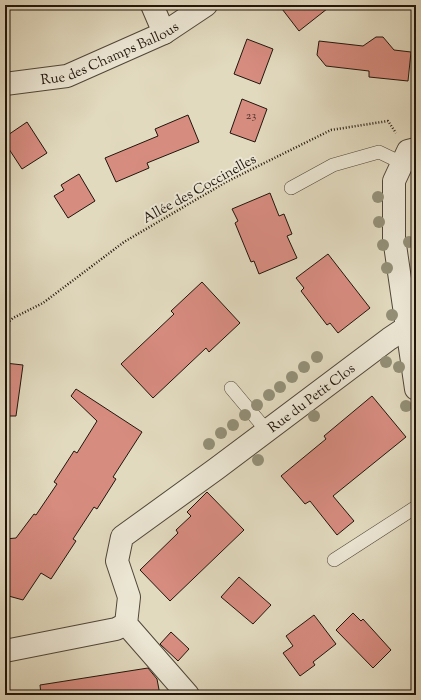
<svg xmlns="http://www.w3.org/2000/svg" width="421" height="700" viewBox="0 0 421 700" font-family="'Sorts Mill Goudy',serif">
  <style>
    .building { fill: #d78c80; stroke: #20150c }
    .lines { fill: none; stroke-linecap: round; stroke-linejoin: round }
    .lane-casing { stroke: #504639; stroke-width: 14 }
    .street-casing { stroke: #504639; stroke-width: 24 }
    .path { stroke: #20150c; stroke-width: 2.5; stroke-dasharray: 1 2; stroke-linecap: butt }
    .lane { stroke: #ece7d5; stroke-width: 13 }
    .street { stroke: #ece7d5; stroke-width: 22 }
    .tree { fill: #938f77 }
    .labels { text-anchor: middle; stroke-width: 4; stroke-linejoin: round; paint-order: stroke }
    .number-label { font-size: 12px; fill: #4e3329 }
    .street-label { font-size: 14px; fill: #20150c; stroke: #ece7d5 }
  </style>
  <rect width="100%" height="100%" fill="#e2dabf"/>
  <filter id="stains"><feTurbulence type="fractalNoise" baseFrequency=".005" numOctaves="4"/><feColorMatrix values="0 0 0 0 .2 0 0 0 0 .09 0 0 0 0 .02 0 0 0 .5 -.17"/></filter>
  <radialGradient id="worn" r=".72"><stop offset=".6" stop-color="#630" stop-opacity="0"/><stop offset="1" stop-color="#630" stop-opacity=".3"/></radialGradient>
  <g class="building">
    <path d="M279,5h53l-33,26z"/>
    <path d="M376,37h7l11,13 17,2 -3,29 -39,-4v-6l-43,-5 -9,-11 2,-14 44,5z"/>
    <path d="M247,39l26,10 -13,35 -26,-10z"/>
    <path d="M242,99l25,10 -12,33 -25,-9z"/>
    <path d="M188,115l11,27 -52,21 2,5 -33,14 -11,-24 53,-22 -3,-7z"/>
    <path d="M27,122l20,31 -25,16 -17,-26v-6z"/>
    <path d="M79,174l16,27 -27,17 -14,-22 10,-6 -3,-5z"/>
    <path d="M270,193l9,23 5,-2 8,20 -5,2 10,22 -38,16 -5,-13 -3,1 -16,-39 3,-2 -6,-12z"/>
    <path d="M328,254l42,54 -32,25 -8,-10 -3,2 -26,-34 3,-3 -8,-10z"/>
    <path d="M202,282l38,41 -31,29 -3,-4 -53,50 -32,-34 53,-50 -3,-3z"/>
    <path d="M5,363l18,2 -7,51h-11z"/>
    <path d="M76,389l66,43 -29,45 3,2 -19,30 -3,-2 -21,32 3,2 -25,38 -10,-6 -18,27 -18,-5v-56l11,-1 18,-24 2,1 21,-31 -3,-2 20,-31 3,2 20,-32 -26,-25z"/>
    <path d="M372,396l34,41 -73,59 21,25 -17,14 -27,-34 -5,3 -24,-28 45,-37 -2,-3z"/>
    <path d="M207,492l37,38 -74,71 -30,-31 38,-37 -2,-3 15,-14 -4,-4z"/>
    <path d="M239,577l32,28 -18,19 -32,-27z"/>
    <path d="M353,613l8,8 2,-2 28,31 -18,18 -37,-38z"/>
    <path d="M314,615l22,29 -23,18 2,3 -15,11 -17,-23 10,-7 -7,-10z"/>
    <path d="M171,632l18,17 -11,12 -18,-17z"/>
    <path d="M148,668l9,11 3,16h-119l-1,-10z"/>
  </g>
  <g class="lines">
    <g class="lane-casing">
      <g id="lane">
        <path d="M291,188l42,-23 46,-13 23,11"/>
        <path d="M231,388l36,43"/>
        <path d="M334,560l82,-53"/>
      </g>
    </g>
    <g class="street-casing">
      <g id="street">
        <path d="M152,5l12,28"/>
        <path id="s1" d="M5,84l62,-8 97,-43 42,-28"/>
        <path d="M416,149l-8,2 -14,30v57l22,151"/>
        <path d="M5,651l111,-22 10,-5"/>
        <path id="s2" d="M188,695l-62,-71 3,-27 -12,-36 5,-24 94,-68 173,-130 18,-12"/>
      </g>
    </g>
    <path class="path" d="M5,325l8,-7 30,-15 81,-61 102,-60 105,-52 57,-9 8,12"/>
    <use href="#lane" class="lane"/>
    <use href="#street" class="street"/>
  </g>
  <g class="tree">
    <circle cx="378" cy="197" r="6"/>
    <circle cx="379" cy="222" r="6"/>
    <circle cx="409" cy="242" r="6"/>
    <circle cx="383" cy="245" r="6"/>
    <circle cx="387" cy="268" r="6"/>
    <circle cx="392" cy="315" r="6"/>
    <circle cx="317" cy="357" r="6"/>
    <circle cx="386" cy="362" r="6"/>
    <circle cx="304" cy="367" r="6"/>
    <circle cx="399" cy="367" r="6"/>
    <circle cx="292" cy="377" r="6"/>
    <circle cx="280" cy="387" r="6"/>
    <circle cx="269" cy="395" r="6"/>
    <circle cx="257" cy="405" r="6"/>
    <circle cx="406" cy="406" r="6"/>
    <circle cx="245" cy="415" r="6"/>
    <circle cx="314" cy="416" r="6"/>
    <circle cx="233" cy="425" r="6"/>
    <circle cx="221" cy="433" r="6"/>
    <circle cx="209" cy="444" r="6"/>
    <circle cx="258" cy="460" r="6"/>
  </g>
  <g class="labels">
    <g class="number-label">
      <text x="251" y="119">23</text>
    </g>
    <g class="street-label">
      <text dy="5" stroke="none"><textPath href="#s1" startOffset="110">Rue des Champs Ballous</textPath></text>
      <text transform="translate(199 188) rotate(-29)" y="5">Allée des Coccinelles</text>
      <text dy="5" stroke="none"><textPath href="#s2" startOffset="419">Rue du Petit Clos</textPath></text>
    </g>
  </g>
  <rect width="421" height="700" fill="none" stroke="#e2dabf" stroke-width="20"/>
  <rect x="6" y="6" width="409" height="688" fill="none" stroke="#20150c" stroke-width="2"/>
  <rect x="10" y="10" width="401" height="680" fill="none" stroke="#20150c"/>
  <rect width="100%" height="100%" filter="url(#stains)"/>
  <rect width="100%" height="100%" fill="url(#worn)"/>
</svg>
